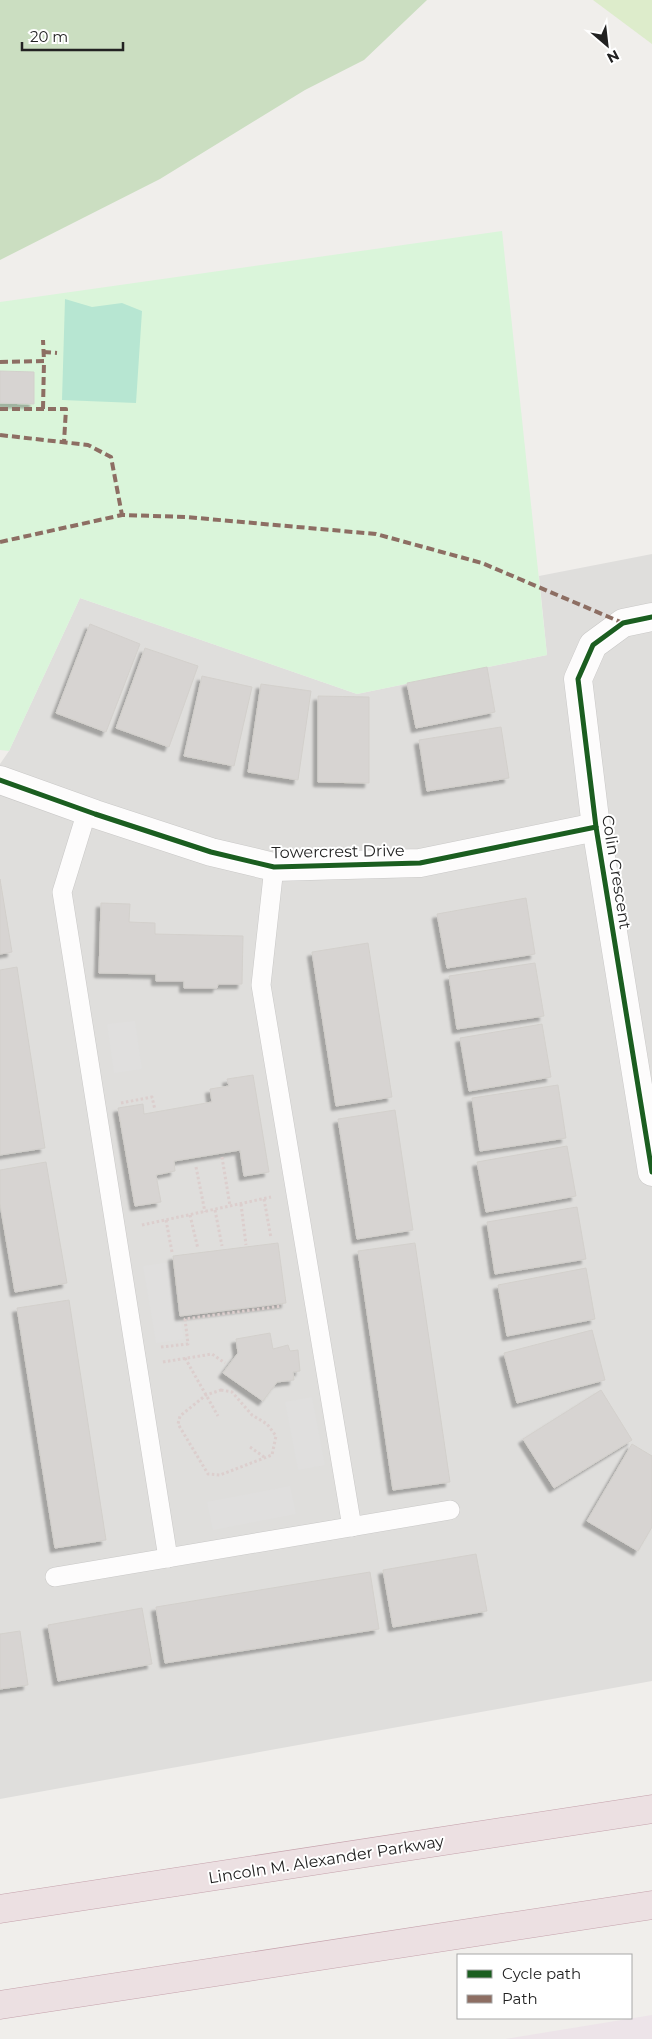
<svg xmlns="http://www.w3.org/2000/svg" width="652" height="2039" viewBox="0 0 652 2039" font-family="Montserrat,sans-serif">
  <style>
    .residential { fill: #dfdedc }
    .industrial { fill: #ede4e9 }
    .grass { fill: #ddeccb }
    .forest { fill: #cbdec1 }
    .park { fill: #daf5da }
    .pitch { fill: #b7e6d2 }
    .parking { fill: #e0dfde }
    .building { fill: #d7d4d2; stroke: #d3d0cc; filter: url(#shadow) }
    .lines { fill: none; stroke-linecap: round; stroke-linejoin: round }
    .service-casing { stroke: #c9c8c7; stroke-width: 20 }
    .minor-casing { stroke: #c9c8c7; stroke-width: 29 }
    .motorway-casing { stroke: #c5a2ac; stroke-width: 29 }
    .path { stroke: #dccecd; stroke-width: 3; stroke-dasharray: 2.5 2.5; stroke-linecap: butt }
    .service { stroke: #fdfcfc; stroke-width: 19 }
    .minor { stroke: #fdfcfc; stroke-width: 28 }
    .motorway { stroke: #ece0e2; stroke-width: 28 }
    .quiet { stroke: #8d6e63; stroke-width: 4; stroke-dasharray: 8 4; stroke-linecap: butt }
    .cycleway-casing { stroke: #fff; stroke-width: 8 }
    .cycleway { stroke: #1b5e20; stroke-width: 5 }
    .labels { text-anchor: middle; stroke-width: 4; stroke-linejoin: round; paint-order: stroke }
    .street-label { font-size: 16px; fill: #222; stroke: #fff }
  </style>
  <defs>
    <filter id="shadow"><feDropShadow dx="-4.5" dy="4.5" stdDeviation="1" flood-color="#0004"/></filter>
  </defs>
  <rect width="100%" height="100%" fill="#f0eeeb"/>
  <path class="residential" d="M652,554v1127l-652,118v-1035l9,-13 71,-153 277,96 190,-39 -8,-79z"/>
  <path class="industrial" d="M652,2015v24h-147z"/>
  <path class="grass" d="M593,0h59v44z"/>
  <path class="forest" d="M0,0h427l-63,60 -59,30 -145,89 -160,81z"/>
  <path class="park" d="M502,231l45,424 -190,39 -277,-96 -71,153 -9,-1v-448z"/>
  <path class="pitch" d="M65,299l27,8 30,-4 20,8 -6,92 -74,-3z"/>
  <g class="parking">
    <path d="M135,1021l7,48 -28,4 -7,-49z"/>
    <path d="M171,1262l13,77 -28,4 -13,-77z"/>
    <path d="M312,1397l13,68 -27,5 -13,-68z"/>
    <path d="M290,1486l6,28 -83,16 -6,-28z"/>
  </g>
  <g class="building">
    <path d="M0,371l34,1v32l-34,-1z"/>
    <path d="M90,624l50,20 -34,88 -50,-19z"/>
    <path d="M145,648l53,18 -29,81 -53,-19z"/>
    <path d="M487,667l8,45 -79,16 -9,-45z"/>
    <path d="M202,676l50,11 -18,79 -50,-10z"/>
    <path d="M261,684l50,7 -13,89 -50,-8z"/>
    <path d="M318,696l51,1v86l-51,-1z"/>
    <path d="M501,727l8,51 -82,13 -8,-51z"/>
    <path d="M0,879l12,73 -12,2z"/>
    <path d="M526,898l9,56 -88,14 -10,-54z"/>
    <path d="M101,903l29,1 -1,18 26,1v11l88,2 -1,48h-24l-1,4h-33v-7h-28v-7l-57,-1z"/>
    <path d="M368,943l24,154 -56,9 -24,-154z"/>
    <path d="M535,963l9,53 -87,13 -8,-53z"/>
    <path d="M17,967l28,181 -45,7v-185z"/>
    <path d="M542,1024l9,53 -82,14 -9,-53z"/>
    <path d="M253,1075l16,97 -25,4 -4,-26 -66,11 1,10 -19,4 5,27 -26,4 -17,-98 25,-4 1,10 68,-12 -2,-13 19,-3 -2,-7z"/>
    <path d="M558,1085l8,53 -86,13 -8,-53z"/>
    <path d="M395,1110l18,120 -56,9 -19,-120z"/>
    <path d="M567,1146l9,50 -90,16 -9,-50z"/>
    <path d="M46,1162l21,121 -52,9 -15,-88v-34z"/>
    <path d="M577,1207l9,52 -91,15 -8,-52z"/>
    <path d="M278,1243l8,60 -106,13 -7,-60z"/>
    <path d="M415,1243l35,239 -57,8 -35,-239z"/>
    <path d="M586,1268l9,51 -88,17 -9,-51z"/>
    <path d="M69,1300l37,240 -51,8 -38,-240z"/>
    <path d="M592,1330l13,50 -88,23 -13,-50z"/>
    <path d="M270,1333l3,16 15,-4 2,6 8,-1 2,21 -7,1 1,8 -17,2 -14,19 -40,-28 15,-20 -2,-14z"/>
    <path d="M601,1390l31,50 -78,48 -31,-49z"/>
    <path d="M632,1444l20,12v71l-14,24 -51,-30z"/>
    <path d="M476,1554l11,57 -94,16 -10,-57z"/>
    <path d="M370,1572l9,57 -214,34 -9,-56z"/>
    <path d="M142,1608l10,56 -94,17 -10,-56z"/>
    <path d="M20,1631l8,54 -28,4v-55z"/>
  </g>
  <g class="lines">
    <g class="service-casing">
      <g id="service">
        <path d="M87,811l-25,81 106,666"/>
        <path d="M274,867l-13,118 91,542"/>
        <path d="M55,1577l395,-67"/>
      </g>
    </g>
    <g class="minor-casing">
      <g id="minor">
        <path d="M652,617l-29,6 -30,22 -15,34 18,148 56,345"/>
        <path d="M0,780l95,34 116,38 63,15 146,-4 176,-36"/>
      </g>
    </g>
    <g class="motorway-casing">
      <g id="motorway">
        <path d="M0,1909l652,-100"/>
        <path d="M0,2005l652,-100"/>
      </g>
    </g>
    <g class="path">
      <path d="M121,1103l31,-6 3,13"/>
      <path d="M222,1157l8,49"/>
      <path d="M196,1167l9,45"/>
      <path d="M264,1199l7,39"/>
      <path d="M241,1204l5,41"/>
      <path d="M215,1210l7,36"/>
      <path d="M190,1215l8,34"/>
      <path d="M166,1220l6,32"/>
      <path d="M142,1225l129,-28"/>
      <path d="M161,1347l27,-3 -3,-25 97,-13"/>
      <path d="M185,1358l33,58"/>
      <path d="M163,1362l49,-8 13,9"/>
      <path d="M221,1390l11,2 20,23 15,9 9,12 -4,19 -52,20 -12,-1 -30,-50 2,-8 26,-21z"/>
      <path d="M250,1447l14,10"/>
    </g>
    <use href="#service" class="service"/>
    <use href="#minor" class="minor"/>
    <use href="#motorway" class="motorway"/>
    <g class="quiet">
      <path d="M43,352l14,1"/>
      <path d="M0,362l44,-1 -1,-21"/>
      <path d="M0,409h66l-2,33"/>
      <path d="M43,409l1,-48"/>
      <path d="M0,435l88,10 23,12 11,58"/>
      <path d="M0,542l122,-27 64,2 190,17 106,29 141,60"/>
    </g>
    <g class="cycleway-casing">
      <g id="cycleway">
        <path d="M652,617l-29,6 -30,22 -15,34 18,148 56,345"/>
        <path d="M0,780l95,34 116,38 63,15 146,-4 176,-36"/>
      </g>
    </g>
    <use href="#cycleway" class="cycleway"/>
  </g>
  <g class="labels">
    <g class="street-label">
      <text transform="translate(338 851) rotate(-1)" y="6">Towercrest Drive</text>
      <text transform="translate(617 872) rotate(81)" y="6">Colin Crescent</text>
      <text transform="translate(326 1859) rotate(-9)" y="6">Lincoln M. Alexander Parkway</text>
    </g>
  </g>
  <rect x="457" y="1954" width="175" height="65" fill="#ffffff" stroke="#a7a7a7"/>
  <rect x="467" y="1970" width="25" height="8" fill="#1b5e20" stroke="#a7a7a7"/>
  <text x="502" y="1979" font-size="15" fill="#222222">Cycle path</text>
  <rect x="467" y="1995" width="25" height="8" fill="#8d6e63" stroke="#a7a7a7"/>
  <text x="502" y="2004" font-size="15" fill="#222222">Path</text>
  <g transform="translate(607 45) rotate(152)" stroke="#ffffff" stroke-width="4" paint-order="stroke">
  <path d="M0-4L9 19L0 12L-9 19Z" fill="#222222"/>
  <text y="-8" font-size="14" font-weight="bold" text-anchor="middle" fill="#222222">N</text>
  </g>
  <path d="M22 42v8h101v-8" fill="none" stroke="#222222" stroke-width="2.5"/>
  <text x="30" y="42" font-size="15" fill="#222222" stroke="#ffffff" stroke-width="4" paint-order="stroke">20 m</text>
</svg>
